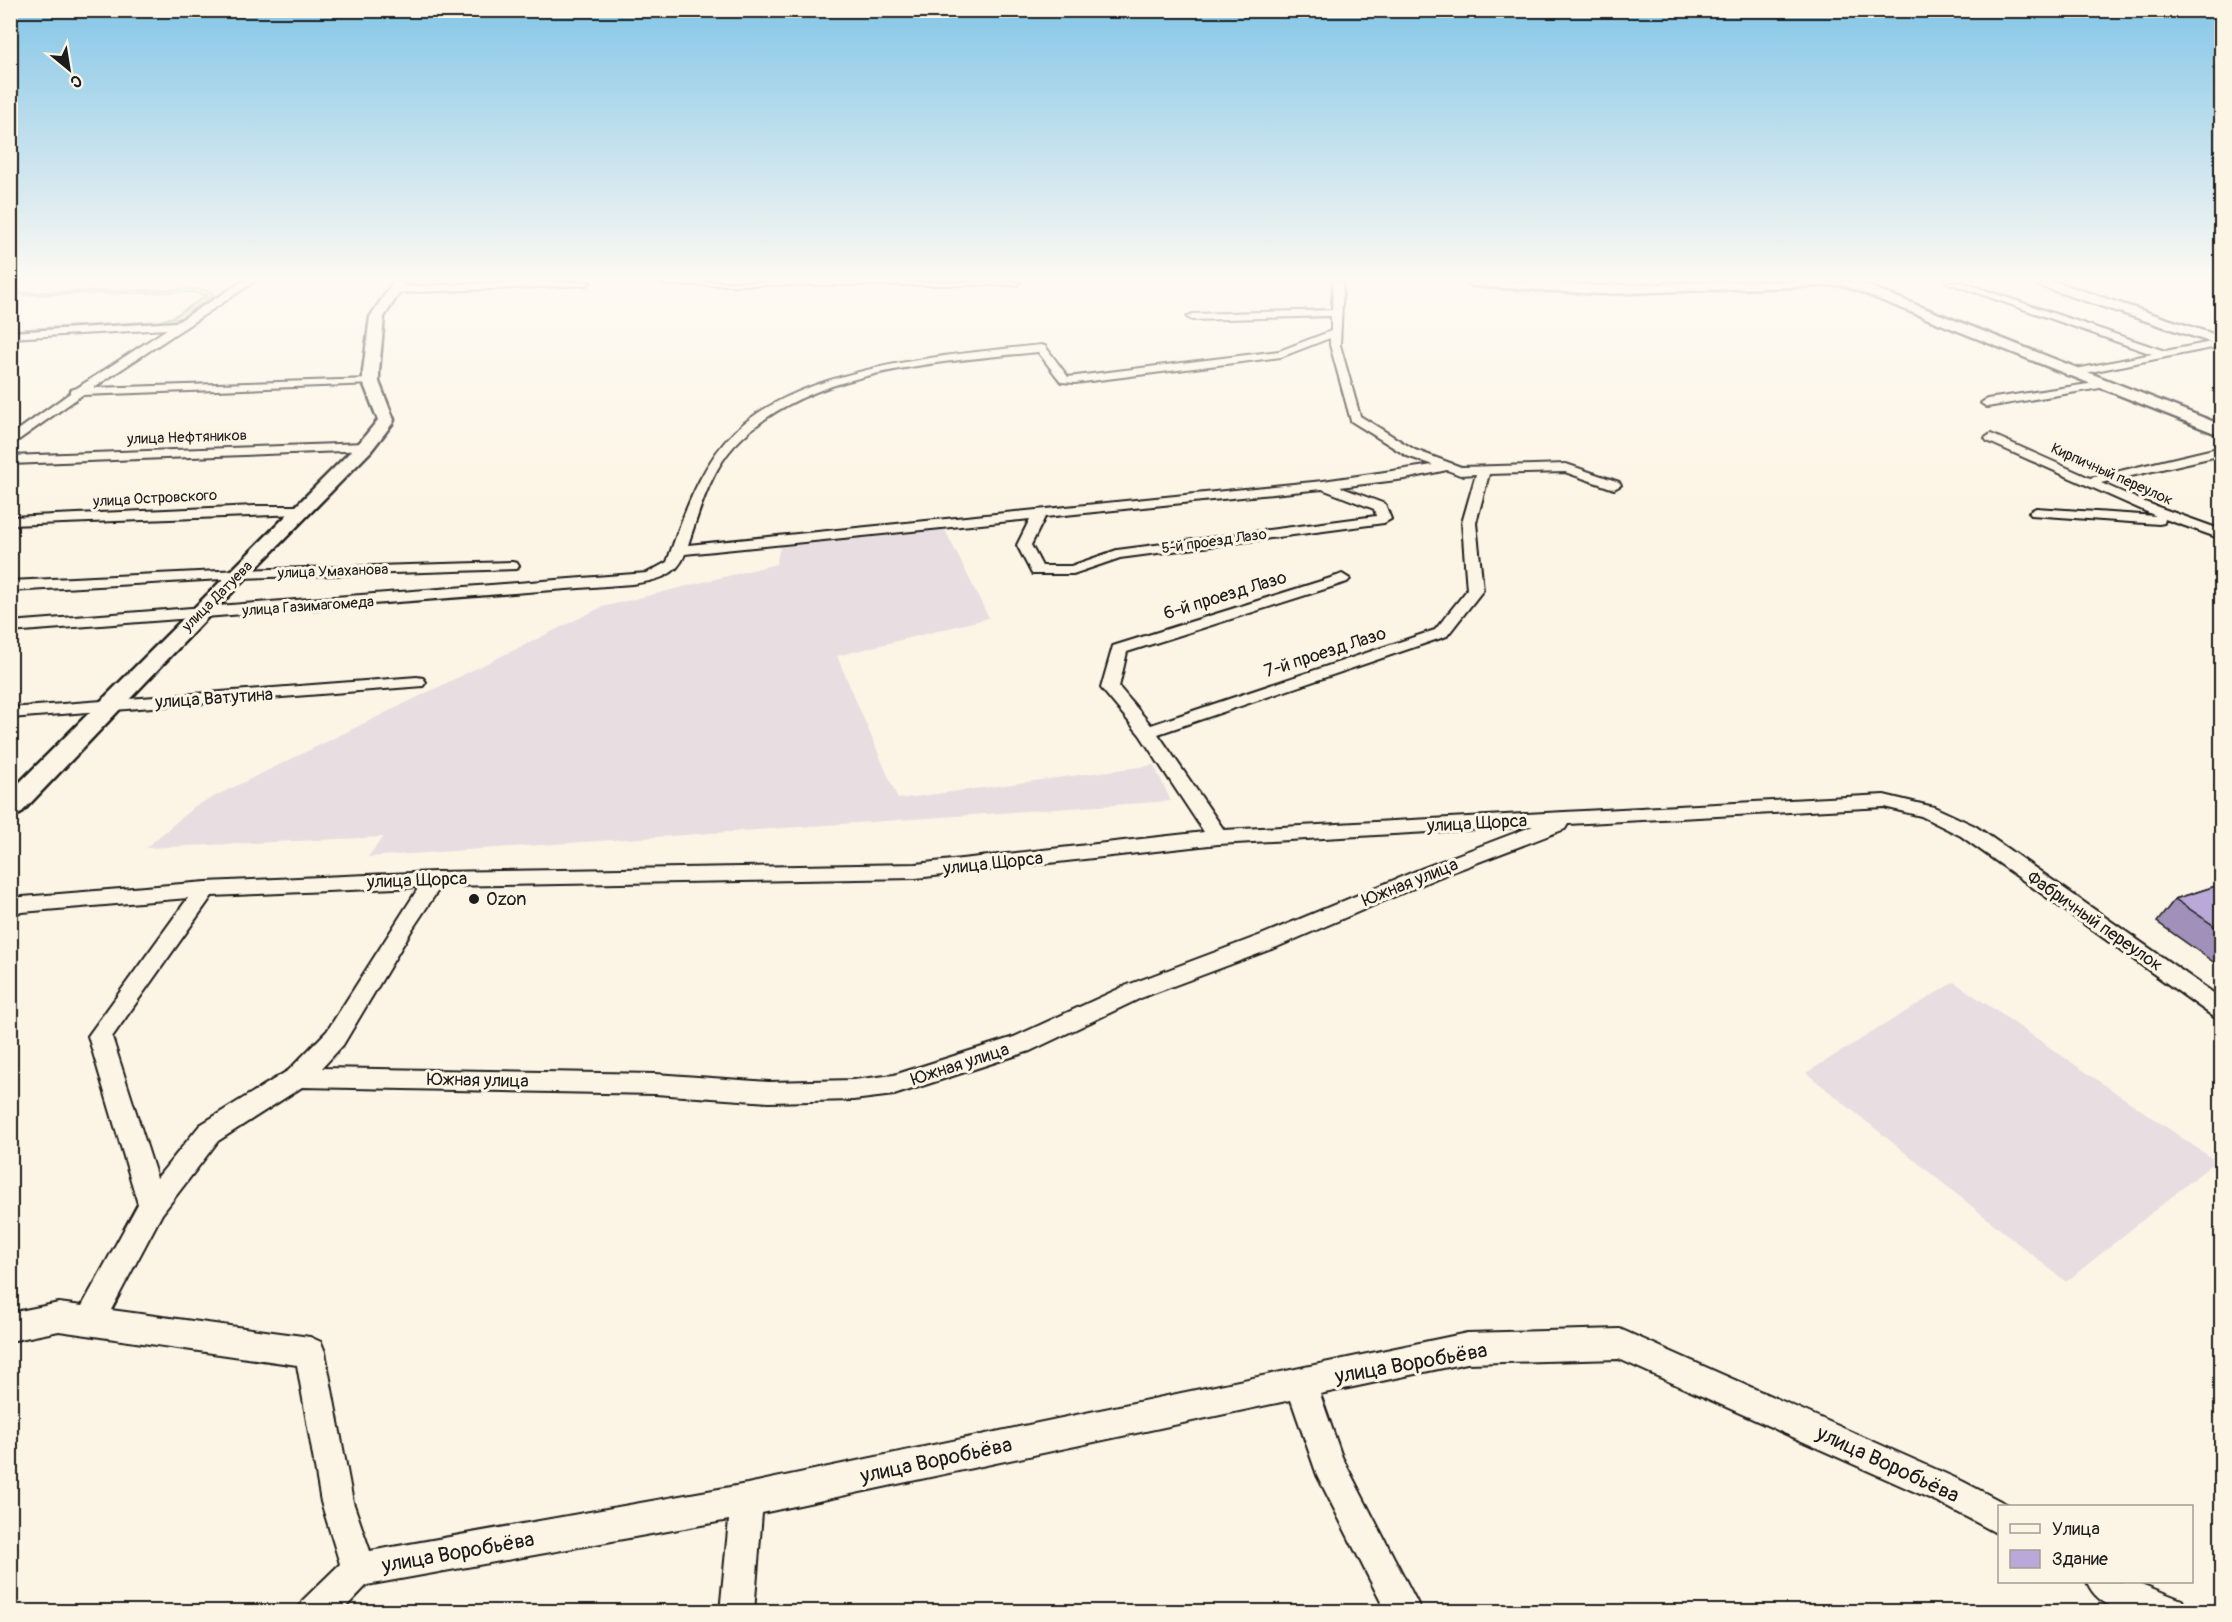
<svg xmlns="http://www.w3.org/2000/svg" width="2232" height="1622" viewBox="0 0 2232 1622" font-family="Pangolin,sans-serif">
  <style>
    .built { fill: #e8dee1 }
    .green { fill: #b3df9d; stroke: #687e5c; stroke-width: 1.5 }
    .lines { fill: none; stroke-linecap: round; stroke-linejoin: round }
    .street-casing { stroke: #1c1c1c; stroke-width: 4 }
    .secondary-casing { stroke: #1c1c1c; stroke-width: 5 }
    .street { fill: #fcf5e5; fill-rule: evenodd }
    .secondary { fill: #fcf5e5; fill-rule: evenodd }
    .wall { fill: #a090ba; stroke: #1c1c1c; stroke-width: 1.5 }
    .building { fill: #baa8d8; stroke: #1c1c1c; stroke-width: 1.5 }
    .poi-dot { fill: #1c1c1c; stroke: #fcf5e5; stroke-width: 2 }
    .labels { text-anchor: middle; stroke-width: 6; stroke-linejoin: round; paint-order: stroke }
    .far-street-label { font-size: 15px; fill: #1c1c1c; stroke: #fcf5e5 }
    .street-label { font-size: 18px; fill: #1c1c1c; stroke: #fcf5e5 }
    .poi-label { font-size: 18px; fill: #1c1c1c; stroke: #fcf5e5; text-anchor: start }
    .near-street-label { font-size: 21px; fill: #1c1c1c; stroke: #fcf5e5 }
  </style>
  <rect width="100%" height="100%" fill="#fcf5e5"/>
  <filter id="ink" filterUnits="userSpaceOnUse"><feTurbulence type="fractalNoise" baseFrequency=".0167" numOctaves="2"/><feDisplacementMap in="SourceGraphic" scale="12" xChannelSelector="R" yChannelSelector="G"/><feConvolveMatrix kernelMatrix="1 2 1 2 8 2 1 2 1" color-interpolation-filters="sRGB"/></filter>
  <g filter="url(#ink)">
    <g class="built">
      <path d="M943,526l46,92 -152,38 61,143 256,-34 17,36 -803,56 15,-20 -237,11 49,-42 407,-199 174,-43 5,-21z"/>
      <path d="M1954,982l262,179 -150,121 -260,-209z"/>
    </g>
    <path class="green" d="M199,289l10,2 6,4 -25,16 3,1c-30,20 -142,19 -182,20l-1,-2 149,-9 14,-4 33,-21 -13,-4 -182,3v-2z"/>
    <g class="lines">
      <g class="street-casing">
        <g id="street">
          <path d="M242,282h12l-161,106 278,-9 4,1v4l-293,11 -72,51v-10l60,-43 1,-3 6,-2 90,-59 -157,9v-6l167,-10z"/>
          <path d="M513,282h78l-5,3 -191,8 -5,-3 5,-3z"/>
          <path d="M660,282h361l-5,3h-351z"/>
          <path d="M1333,282h10l-3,63 20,71 55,34 46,17 105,-3 53,18 2,3 -7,4 -49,-17 -76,2 -13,49 7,67 -36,46 -289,98 66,96 660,-35 50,12 41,19 247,173v21l-8,-3 -253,-181 -40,-20 -37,-9 -316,17 -3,5 -128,49 -160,69 -136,51 -111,53 -136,44 -41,5 -84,2 -114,-8 -353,-7 -84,54 -56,73 -51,96 199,27 11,5 4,10 28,150 17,49 377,-67 720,-151 153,-4 342,152 48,25h-10v29l-60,-32 -321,-144 -152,4 -147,31 22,63 80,155h-36l-69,-137 -26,-75 -529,113 -8,99h-34l9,-92 -362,65 -26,27h-43l5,-12 37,-36 -19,-62 -24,-137 -238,-34 -49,10v-28l49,-10 23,3 56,-102 -50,-168 100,-138 -178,15v-15l196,-16 229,-10 481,-8 288,-32 -64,-97 -39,-47 12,-42 224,-70 5,-2 8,5 -3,3 -220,70 -8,35 32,38 284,-95 32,-40 -5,-67 14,-49 -16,1 -13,-5 -42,9 -65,8 45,17 6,15 -7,4 -264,35 -47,16h-41l-15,-29 13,-26 -345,35c-8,23 -31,27 -53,30l-622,48v-10l637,-49 20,-11c14,-40 29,-86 57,-119 64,-77 223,-88 317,-98l4,1 23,31 211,-26 52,-20v-15l-139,4 -5,-3 5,-3 140,-4zM1330,338v7l21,76 56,35 26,9 -110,16 -635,64c11,-33 22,-73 46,-99 70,-77 207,-84 304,-94l23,30 14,1 206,-26zM1322,489l52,20 2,7 -259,34 -46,16h-29l-11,-21 14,-28zM1533,826l-110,42 -162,67 -136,51 -111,51 -120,38 -41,5 -84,2 -114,-8 -333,-6 21,-23 70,-117 28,-42 475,-8 302,-34zM419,887l-92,144 -38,39 -89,55 -43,53 -45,-141 100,-141z"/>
          <path d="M1946,282h15l204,69 57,-11v6l-152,30 -4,-1v-4l86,-17z"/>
          <path d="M2102,382l6,3 -2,2 -119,20 -6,-4 6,-4z"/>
          <path d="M1991,434l99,44 132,-31v8l-121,28 46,20 75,27v9l-57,-20 -1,4 -5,1 -128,-9 -2,-3 7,-4 120,8 -169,-75 -2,-3z"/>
          <path d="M365,443l4,1 2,3 -2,3 -359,14v-8z"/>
          <path d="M255,506h46l7,4 -7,4 -291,11v-8z"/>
          <path d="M512,562l5,1 2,3 -2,3 -277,9 -230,13v-10l230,-11z"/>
          <path d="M417,677l6,1 3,4 -3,4 -413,32v-10z"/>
          <path d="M2087,1582h49l46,18 5,12c-34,0 -84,8 -100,-30z"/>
        </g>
      </g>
      <g class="secondary-casing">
        <g id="secondary">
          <path d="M393,282h13l-22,35 -5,54v11l15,38 -2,4 -21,27 -165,168 -186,195 -10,2v-24l349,-349 19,-23 -15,-38v-11l7,-54z"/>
          <path d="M1466,282h73l61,4 116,-4h142l364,143v11l-379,-151 -243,9 -128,-8z"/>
          <path d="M2036,282h20l166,55v9l-185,-61z"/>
        </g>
      </g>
      <use href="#street" class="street"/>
      <use href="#secondary" class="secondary"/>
    </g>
    <path class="wall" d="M2222,884v84l-65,-46 18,-23z"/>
    <path class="building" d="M2222,884v47l-47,-32z"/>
  </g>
  <linearGradient id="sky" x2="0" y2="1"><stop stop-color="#84c6e7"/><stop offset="0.55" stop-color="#fefaf3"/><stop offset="1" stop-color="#fefaf3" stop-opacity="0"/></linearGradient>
  <rect width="2232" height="509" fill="url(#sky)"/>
  <circle class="poi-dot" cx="474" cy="899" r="6"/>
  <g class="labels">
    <g class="far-street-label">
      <text transform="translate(187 437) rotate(-2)" y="5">улица Нефтяников</text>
      <text transform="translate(2112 474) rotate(24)" y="5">Кирпичный переулок</text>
      <text transform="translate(155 498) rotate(-3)" y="5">улица Островского</text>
      <text transform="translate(1214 541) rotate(-8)" y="5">5-й проезд Лазо</text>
      <text transform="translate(333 571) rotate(-2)" y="5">улица Умаханова</text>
      <text transform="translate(217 596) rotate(-45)" y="5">улица Датуева</text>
      <text transform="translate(308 606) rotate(-4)" y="5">улица Газимагомеда</text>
    </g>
    <g class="street-label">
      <text transform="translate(1225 595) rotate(-17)" y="6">6-й проезд Лазо</text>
      <text transform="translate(1325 652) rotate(-18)" y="6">7-й проезд Лазо</text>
      <text transform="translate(214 698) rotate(-4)" y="6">улица Ватутина</text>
      <text transform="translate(1477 823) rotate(-3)" y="6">улица Щорса</text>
      <text transform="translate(993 863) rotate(-6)" y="6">улица Щорса</text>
      <text transform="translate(417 880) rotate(-2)" y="6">улица Щорса</text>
      <text transform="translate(1410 882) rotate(-22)" y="6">Южная улица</text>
      <text transform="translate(2095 921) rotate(35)" y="6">Фабричный переулок</text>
      <text transform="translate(960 1064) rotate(-18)" y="6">Южная улица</text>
      <text transform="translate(478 1080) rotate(1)" y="6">Южная улица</text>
    </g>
    <g class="poi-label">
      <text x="486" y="905">Ozon</text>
    </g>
    <g class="near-street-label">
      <text transform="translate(1411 1363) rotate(-10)" y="7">улица Воробьёва</text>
      <text transform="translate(936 1460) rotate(-12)" y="7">улица Воробьёва</text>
      <text transform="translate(1888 1464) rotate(25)" y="7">улица Воробьёва</text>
      <text transform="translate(458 1552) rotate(-10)" y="7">улица Воробьёва</text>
    </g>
  </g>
  <rect width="2232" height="1622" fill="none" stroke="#fcf5e5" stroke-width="36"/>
  <rect x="18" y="18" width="2196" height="1586" fill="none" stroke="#1c1c1c" stroke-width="2" filter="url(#ink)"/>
  <rect x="1998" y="1505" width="195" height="78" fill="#fcf5e5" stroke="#a29e95" stroke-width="1.5"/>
  <rect x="2010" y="1524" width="30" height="9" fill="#fcf5e5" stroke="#a29e95" stroke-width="1.5"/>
  <text x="2052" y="1535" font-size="18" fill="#1c1c1c">Улица</text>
  <rect x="2010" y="1550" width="30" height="18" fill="#baa8d8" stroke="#a29e95" stroke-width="1.5"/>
  <text x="2052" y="1565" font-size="18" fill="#1c1c1c">Здание</text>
  <g transform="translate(69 69) rotate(150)" stroke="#fcf5e5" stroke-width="4.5" paint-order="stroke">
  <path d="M0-4.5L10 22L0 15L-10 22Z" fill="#1c1c1c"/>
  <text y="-9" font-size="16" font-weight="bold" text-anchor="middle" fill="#1c1c1c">С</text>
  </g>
</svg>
